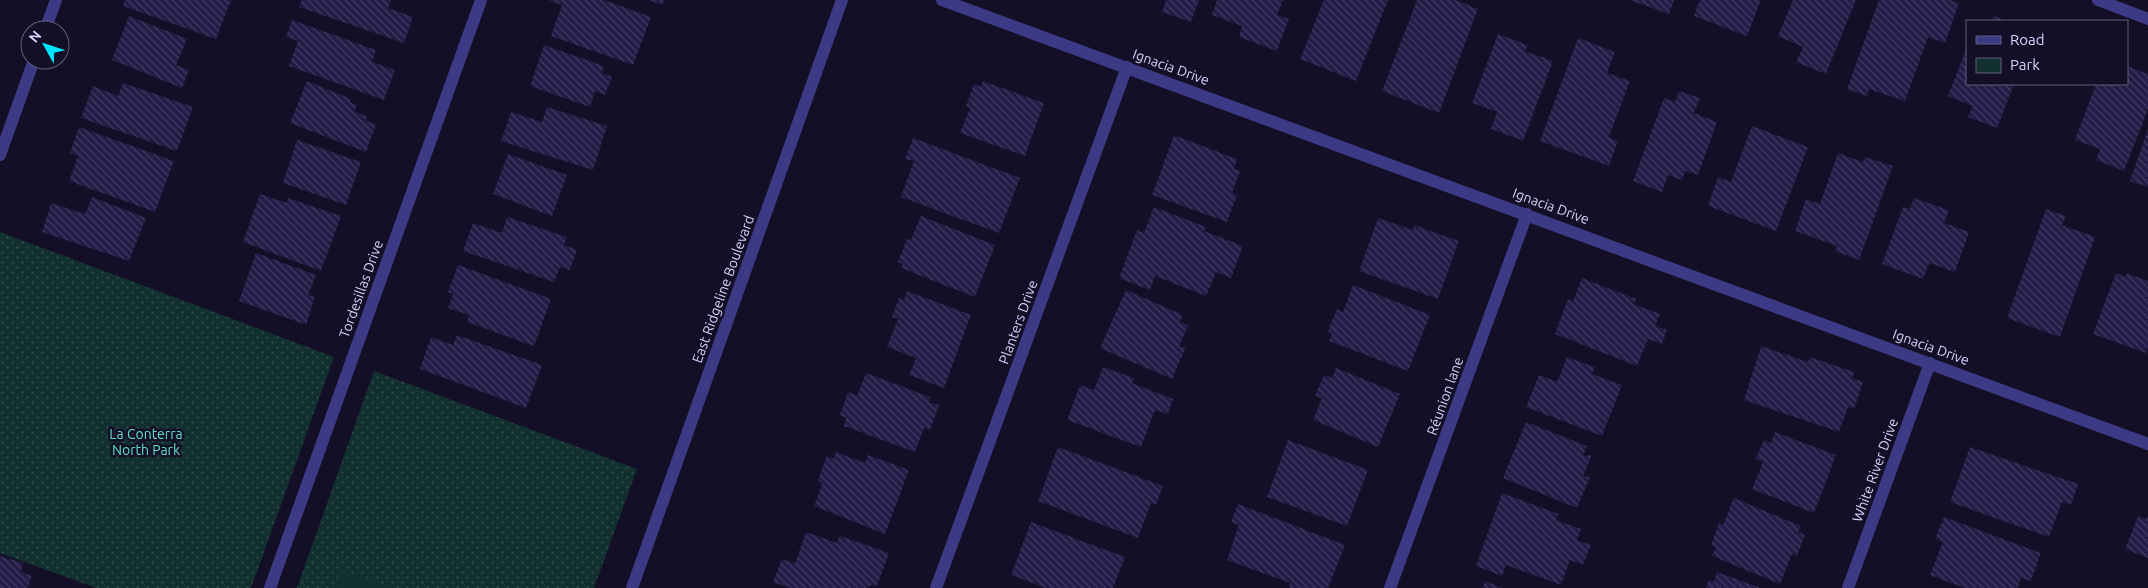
<svg xmlns="http://www.w3.org/2000/svg" width="2148" height="588" viewBox="0 0 2148 588" font-family="Ubuntu,sans-serif">
  <style>
    .green { fill: url(#green-dots) }
    .pitch { fill: #12302f }
    .building { fill: url(#building-back-hatch) }
    .lines { fill: none; stroke-linecap: round; stroke-linejoin: round }
    .minor { stroke: #3d3a85; stroke-width: 12 }
    .labels { text-anchor: middle; stroke-width: 5; stroke-linejoin: round; paint-order: stroke }
    .street-label { font-size: 14px; fill: #d9d4ff; stroke: #130f26 }
    .park-label { font-size: 14px; fill: #5fe0c0; stroke: #130f26 }
  </style>
  <defs>
    <pattern id="green-dots" width="8" height="8" patternUnits="userSpaceOnUse" patternTransform="scale(1.25)"><rect width="8" height="8" fill="#12302f"/><path d="M2 2h.1M6 6h.1" fill="none" stroke="#344d4e" stroke-width="1.8" stroke-linecap="round"/></pattern>
    <pattern id="building-back-hatch" width="6" height="6" patternUnits="userSpaceOnUse" patternTransform="scale(1.25)"><rect width="6" height="6" fill="#241b47"/><path d="M-1 5l2 2M0 0l6 6M5-1l2 2" fill="none" stroke="#433b63"/></pattern>
  </defs>
  <rect width="100%" height="100%" fill="#130f26"/>
  <g class="green">
    <path d="M0,232l334,125 -83,231h-155l-96,-35z"/>
    <path d="M374,371l263,98 -43,119h-297z"/>
  </g>
  <path class="pitch" d="M343,571l48,17h-55z"/>
  <g class="building">
    <path d="M125,0h106l-15,39 -93,-33z"/>
    <path d="M302,0h89l-3,8 25,9 -9,26 -105,-36z"/>
    <path d="M548,0h56l47,17 -18,48 -82,-29 11,-31z"/>
    <path d="M649,0h16l-3,5z"/>
    <path d="M1166,0h33l-8,22 -29,-10z"/>
    <path d="M1217,0h66l-6,15 12,4 -12,32 -38,-14 3,-11 -30,-11z"/>
    <path d="M1324,0h64l-32,81 -56,-22z"/>
    <path d="M1417,0h38l23,9 -39,104 -57,-22z"/>
    <path d="M1629,0h45l-5,14z"/>
    <path d="M1700,0h61l-14,36 -53,-20z"/>
    <path d="M1793,0h63l-30,74 -30,-12 7,-15 -25,-11z"/>
    <path d="M1879,0h70l10,3 -14,40 -17,-6 -23,64 -36,-12 -2,7 -20,-7z"/>
    <path d="M129,16l58,23 -11,26 13,5 -7,18 -70,-28z"/>
    <path d="M1994,16l13,5h-15z"/>
    <path d="M292,20l84,30 -4,12 23,8 -11,30 -95,-34 9,-25 -12,-4z"/>
    <path d="M1498,34l30,11 -3,6 28,10 -30,80 -32,-12 6,-17 -25,-9z"/>
    <path d="M1578,38l37,14 -8,21 23,8 -21,56 9,4 -9,25 -69,-25z"/>
    <path d="M544,45l60,21 -2,7 10,4 -7,18 -10,-4 -5,16 -60,-21z"/>
    <path d="M1967,47v37h47l-17,44 -29,-11 5,-11 -25,-10z"/>
    <path d="M2127,66l21,8v35l-24,62 -28,-11 4,-11 -25,-9 21,-56h31z"/>
    <path d="M307,81l44,18 -1,3 7,3 -3,6 14,6 -3,3 11,5 -10,27 -76,-29z"/>
    <path d="M983,81l61,22 -19,53 -65,-23 10,-25 -4,-2 8,-22 7,3z"/>
    <path d="M123,83l70,24 -16,44 -96,-33 12,-32 25,10z"/>
    <path d="M1679,91l21,7 -6,15 23,9 -19,53 -13,-4 -3,9 -14,-5 -6,17 -29,-11 31,-83 11,4z"/>
    <path d="M547,107l60,19 -14,44 -92,-29 10,-29 31,10z"/>
    <path d="M1752,126l56,21 -32,84 -68,-25 10,-29 13,5z"/>
    <path d="M79,127l95,34 -19,51 -86,-31 9,-25 -8,-3z"/>
    <path d="M2148,129v58l-18,-6z"/>
    <path d="M1174,135l63,24 -3,10 6,2 -8,22 5,2 -10,27 -75,-27z"/>
    <path d="M913,138l107,40 -21,55 -98,-36 13,-36 -9,-2z"/>
    <path d="M297,140l64,22 -15,43 -63,-22z"/>
    <path d="M1838,153l25,9 2,-5 28,9 -34,94 -24,-9 2,-5 -42,-15 11,-32 14,5z"/>
    <path d="M508,154l59,21 -15,41 -59,-22z"/>
    <path d="M260,194l27,9 1,-5 53,18 -20,55 -78,-29z"/>
    <path d="M92,197l54,21 -17,43 -87,-29 9,-29 34,11z"/>
    <path d="M1914,198l35,12 -5,13 25,9 -14,40 -26,-9 -6,16 -41,-15 21,-57 7,2z"/>
    <path d="M1154,207l52,20 -2,4 39,15 -12,32 -15,-6 -10,24 -51,-20 -5,14 -31,-12 18,-48 7,3z"/>
    <path d="M2046,209l20,7 -4,9 33,12 -35,100 -53,-19z"/>
    <path d="M921,216l74,29 -20,52 -74,-29 2,-4 -5,-2 9,-23 4,1z"/>
    <path d="M507,217l60,20 -3,8 13,5 -7,20 -10,-3 -6,15 -91,-31 10,-28 29,10z"/>
    <path d="M1378,218l35,12 1,-5 45,16 -21,58 -79,-28z"/>
    <path d="M256,253l60,22 -8,20 7,2 -9,28 -67,-24z"/>
    <path d="M458,265l93,34 -17,47 -67,-24 2,-7 -21,-7 5,-14 -5,-2z"/>
    <path d="M2116,273l9,4 2,-4 21,8v66l-2,6 -53,-19z"/>
    <path d="M1582,278l54,21 -2,5 26,10 -5,12 12,4 -5,14 -14,-5 -11,27 -82,-32 13,-35 5,2z"/>
    <path d="M1353,285l77,30 -22,56 -79,-30 3,-7 -4,-3 9,-22 6,3z"/>
    <path d="M1126,290l57,25 -3,7 8,3 -9,22h7l-14,32 -72,-31z"/>
    <path d="M907,291l64,24 -27,73 -35,-13 7,-17 -29,-11 11,-28 -6,-2 7,-19 5,2z"/>
    <path d="M457,335l85,30 -16,43 -106,-39 11,-32 22,8z"/>
    <path d="M1761,346l47,16 2,-5 44,15 -2,6 11,4 -9,27 -6,-2 -9,25 -95,-32z"/>
    <path d="M1567,357l28,10 -3,7 30,11 -20,51 -76,-29 13,-32 18,7z"/>
    <path d="M1103,367l31,11 -2,5 41,16 -5,15 -13,-4 -14,37 -74,-27 13,-35 14,5z"/>
    <path d="M1336,368l64,26 -22,53 -65,-27 9,-22 -7,-2 9,-21 8,3z"/>
    <path d="M866,373l64,24 -1,5 10,3 -9,25 -6,-2 -9,24 -71,-26 2,-8 -6,-3 8,-23 9,4z"/>
    <path d="M1526,422l61,24 -4,10 9,-1 -9,21 7,1 -13,31 -74,-30z"/>
    <path d="M1775,432l61,23 -22,58 -62,-24 11,-27 -7,-3 8,-19 7,3z"/>
    <path d="M1288,440l80,30 -21,56 -80,-29z"/>
    <path d="M1058,447l105,39 -7,19 -5,-2 -13,35 -100,-37z"/>
    <path d="M1970,447l108,37 -7,21 -9,-3 -13,35 -99,-35z"/>
    <path d="M836,452l29,11 3,-8 41,15 -24,64 -71,-28 8,-22 -4,-4 9,-24 7,3z"/>
    <path d="M1502,493l56,21 -2,6 25,9 -4,11 14,5 -8,20 -13,-5 -9,25 -55,-20 -4,11 -26,-10z"/>
    <path d="M1734,498l67,28 -3,6 7,3 -8,21 -5,-2 -12,30 -68,-28 4,-9 -5,-2 8,-22 4,2z"/>
    <path d="M1238,504l107,41 -17,43h-39l1,-5 -63,-23 12,-35 -8,-3z"/>
    <path d="M2138,516l8,3 2,-3v42l-23,-9z"/>
    <path d="M1944,517l97,36 -10,28 -10,-3 -3,10h-54l-34,-13 13,-33 -8,-3z"/>
    <path d="M1031,522l94,35 -12,31h-67l-35,-13z"/>
    <path d="M806,532l31,11 3,-7 49,17 -12,33 -7,-1 -2,3h-77l-18,-6 9,-23 13,5z"/>
    <path d="M0,556l23,7 -2,9 11,4 -4,12h-28z"/>
    <path d="M1717,572l44,16h-55l3,-8 5,2z"/>
    <path d="M1485,581l18,7h-21z"/>
  </g>
  <g class="lines">
    <g class="minor">
      <path d="M942,0l1206,444"/>
      <path d="M2098,0l50,19"/>
      <path d="M45,30l11,-30"/>
      <path d="M0,155l34,-95"/>
      <path d="M270,588l211,-588"/>
      <path d="M632,588l210,-588"/>
      <path d="M936,588l191,-521"/>
      <path d="M1390,588l137,-374"/>
      <path d="M1848,588l82,-225"/>
    </g>
  </g>
  <g class="labels">
    <g class="street-label">
      <text transform="translate(1171 67) rotate(20)" y="5">Ignacia Drive</text>
      <text transform="translate(1551 206) rotate(20)" y="5">Ignacia Drive</text>
      <text transform="translate(361 289) rotate(-70)" y="5">Tordesillas Drive</text>
      <text transform="translate(723 289) rotate(-70)" y="5">East Ridgeline Boulevard</text>
      <text transform="translate(1018 322) rotate(-70)" y="5">Planters Drive</text>
      <text transform="translate(1931 347) rotate(20)" y="5">Ignacia Drive</text>
      <text transform="translate(1445 396) rotate(-70)" y="5">Réunion lane</text>
      <text transform="translate(1875 470) rotate(-70)" y="5">White River Drive</text>
    </g>
    <g class="park-label">
      <text x="146" y="439">La Conterra<tspan x="146" dy="16">North Park</tspan></text>
    </g>
  </g>
  <rect x="1966" y="20" width="162" height="65" fill="#130f26" stroke="#625e7d"/>
  <rect x="1976" y="36" width="25" height="8" fill="#3d3a85" stroke="#625e7d"/>
  <text x="2010" y="45" font-size="15" fill="#d9d4ff">Road</text>
  <rect x="1976" y="58" width="25" height="15" fill="#12302f" stroke="#625e7d"/>
  <text x="2010" y="70" font-size="15" fill="#d9d4ff">Park</text>
  <g transform="translate(45 45) rotate(310)"><circle r="24" fill="#130f26" stroke="#625e7d"/>
  <path d="M0-4L9 19L0 12L-9 19Z" fill="#00e5ff"/>
  <text y="-8" font-size="14" font-weight="bold" text-anchor="middle" fill="#d9d4ff">N</text>
  </g>
</svg>
